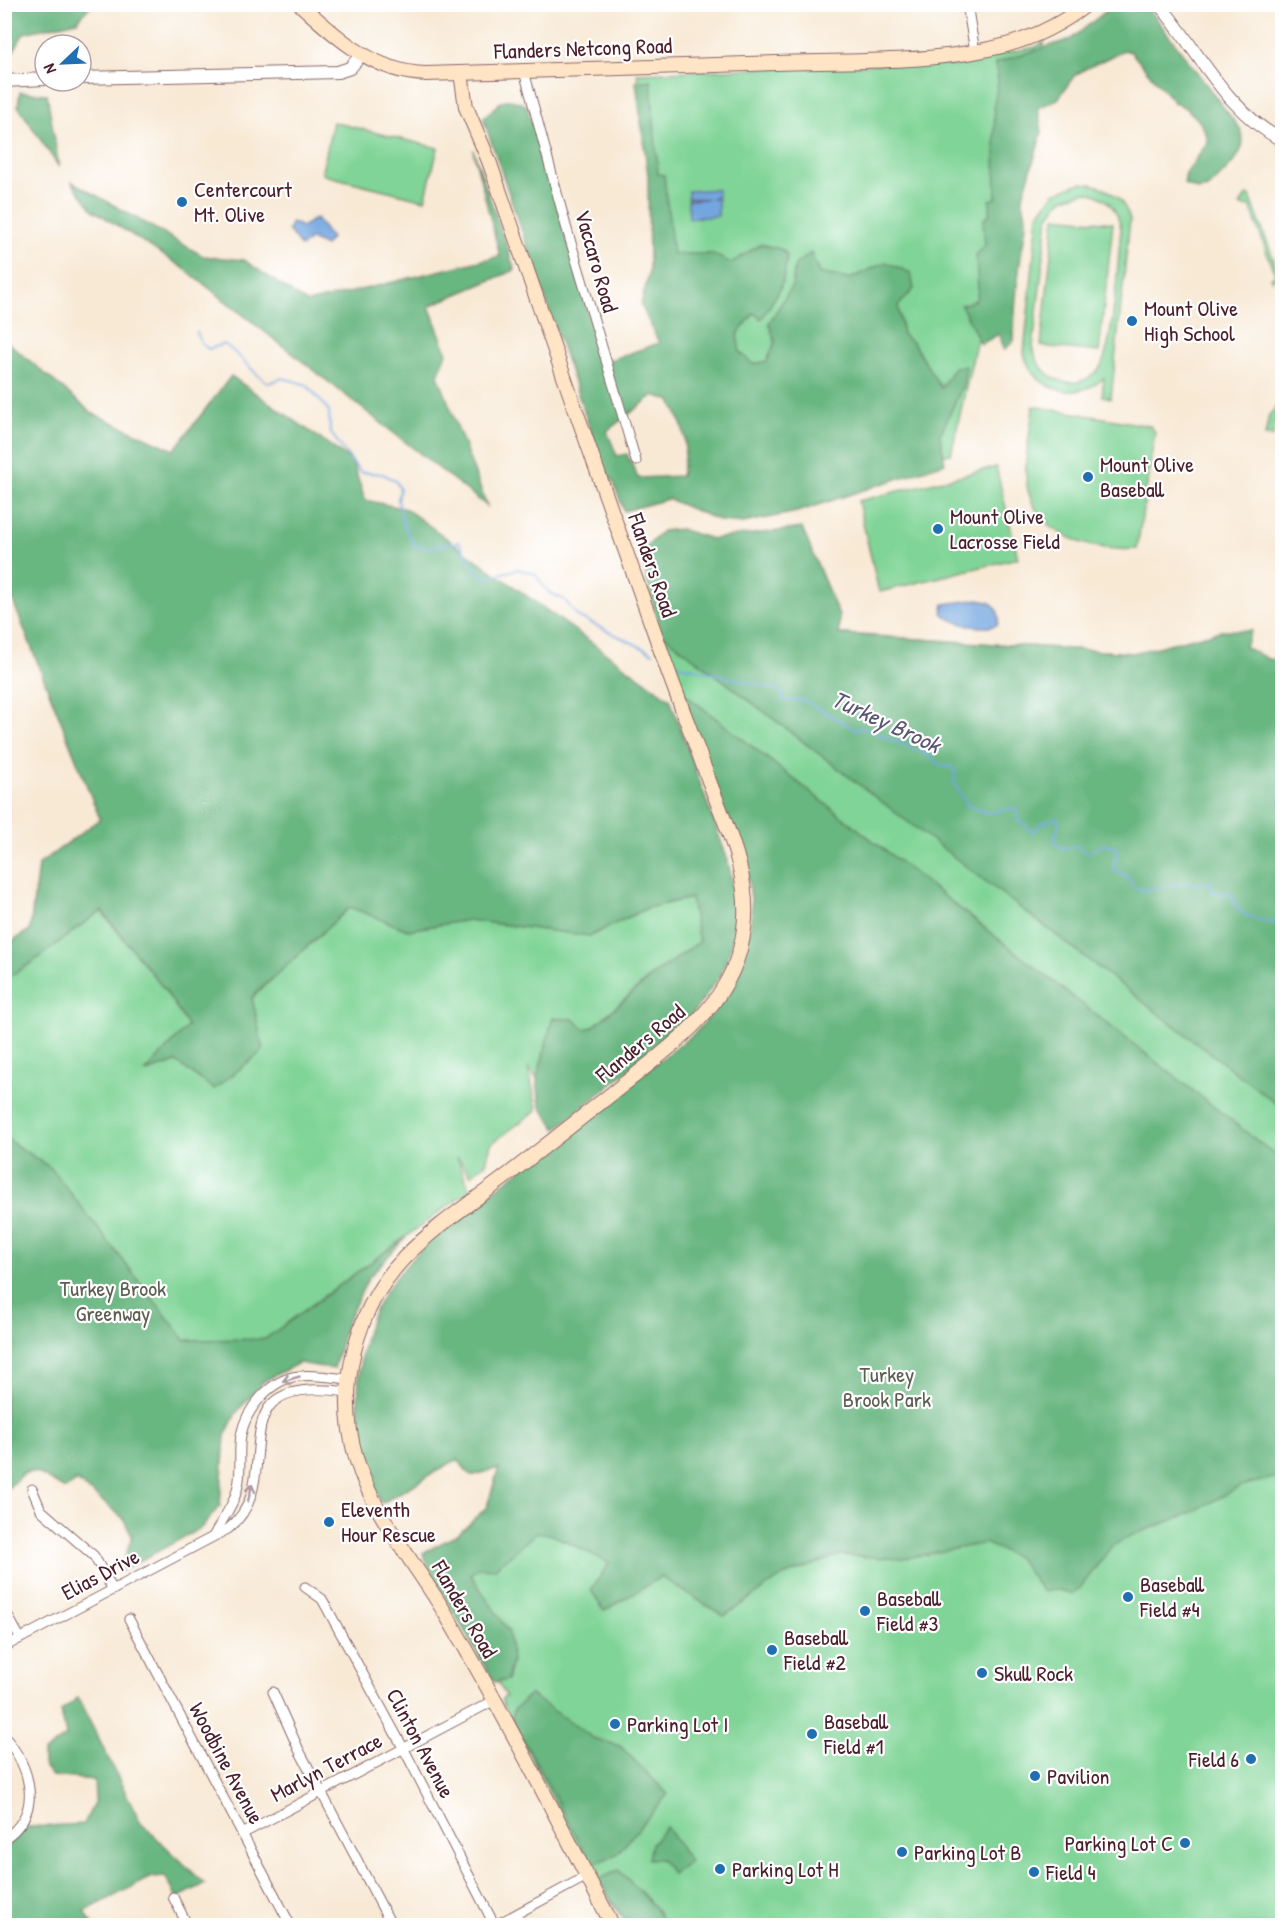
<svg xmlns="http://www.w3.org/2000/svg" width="1287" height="1930" viewBox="0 0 1287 1930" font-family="'Patrick Hand',sans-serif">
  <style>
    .green { fill: #80d497; stroke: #657a61; stroke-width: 1.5; fill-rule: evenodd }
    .forest { fill: #68b680; stroke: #596a56; stroke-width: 1.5; fill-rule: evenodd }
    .water { fill: #73a6df; stroke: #5e6285; stroke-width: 1.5 }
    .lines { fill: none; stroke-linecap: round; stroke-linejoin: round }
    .stream { stroke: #73a6df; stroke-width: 2 }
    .minor-casing { stroke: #876666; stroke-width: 11 }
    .tertiary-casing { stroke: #876666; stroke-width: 14 }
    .secondary-casing { stroke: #876666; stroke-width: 16 }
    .minor { stroke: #fff; stroke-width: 9 }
    .tertiary { stroke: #fff; stroke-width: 12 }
    .secondary { stroke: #ffe4c6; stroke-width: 14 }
    .oneway { stroke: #ae9aa0 }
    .poi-dot { fill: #1f6fb2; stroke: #fff; stroke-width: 2 }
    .labels { text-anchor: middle; stroke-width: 4.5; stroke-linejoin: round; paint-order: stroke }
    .street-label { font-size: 22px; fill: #4a1f2b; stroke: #fff }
    .poi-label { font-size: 22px; fill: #4a1f2b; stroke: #fff; text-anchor: start }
    .park-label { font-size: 22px; fill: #5d5e51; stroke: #fff }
    .water-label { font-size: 24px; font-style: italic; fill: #5a5573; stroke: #fff }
  </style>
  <rect width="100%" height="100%" fill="#fff"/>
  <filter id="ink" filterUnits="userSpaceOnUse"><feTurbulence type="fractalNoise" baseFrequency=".0167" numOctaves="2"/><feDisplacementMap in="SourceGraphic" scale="12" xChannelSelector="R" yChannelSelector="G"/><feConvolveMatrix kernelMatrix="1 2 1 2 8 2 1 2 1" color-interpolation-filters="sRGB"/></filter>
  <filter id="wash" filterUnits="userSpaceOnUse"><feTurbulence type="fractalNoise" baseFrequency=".008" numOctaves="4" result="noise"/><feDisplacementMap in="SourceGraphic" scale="24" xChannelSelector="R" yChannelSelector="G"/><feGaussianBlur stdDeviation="1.35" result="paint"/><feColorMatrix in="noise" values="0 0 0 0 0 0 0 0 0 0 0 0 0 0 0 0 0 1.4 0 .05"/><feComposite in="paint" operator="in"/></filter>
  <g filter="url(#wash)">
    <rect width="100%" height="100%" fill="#f8e9d5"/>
    <g class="green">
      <path d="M1044,42l-93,412 -243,25 -71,-406 324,-12 75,-14z"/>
      <path d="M333,122l105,26 -13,52 -101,-25 -2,-4z"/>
      <path d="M1080,183c24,0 44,14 50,37l-19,178 -9,-2 2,-18c-29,25 -71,13 -80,-25l14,-138 16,-22zM1084,192c21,2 34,16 37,37 -3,27 -7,124 -23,141 -23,26 -61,8 -65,-23l15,-129 14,-19z"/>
      <path d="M1247,195l3,1 29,78 -7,7 -2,-3 5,-3 -25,-69 -6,1 -4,-2z"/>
      <path d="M1055,217l58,6 -14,129 -58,-6z"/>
      <path d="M1282,402v9l-7,9 -2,17 -8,-1 4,-21z"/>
      <path d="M1033,406l117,20 5,6 -18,117c-45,3 -101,-13 -110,-64 -4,-25 4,-54 6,-79z"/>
      <path d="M996,467l22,91 -139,34 -21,-91z"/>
      <path d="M678,623l576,38 28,8v1256h-654l-14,-18 -21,-39h-5l-87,-168 5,-4 -83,-143 36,-19 28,-27 12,-39 -28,8 -14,-17 -75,44 348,-498 41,-109 -90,-205 -20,-58z"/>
      <path d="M691,898l8,44 -48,34 -58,51 -8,2 -32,-11 -16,61 -9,-12 9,43 -46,34 -5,19 -15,12 -14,-18 13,33 -205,149 -260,146v-532l69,-26 27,-16 64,79 24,36 -42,46 29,-10 87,-11 -11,-53 98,-91 58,23 60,-10 122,16 57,-28z"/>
    </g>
    <g class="forest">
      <path d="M1115,4l6,3 21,-2 10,8 88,116c12,23 -17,44 -32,59l-10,2 -14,-6 2,-11 22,-31c-2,-17 -18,-34 -34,-40l-43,-50 -7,-2 -39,19 -11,7 -16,23 -20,9 4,24 -20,68c8,21 2,35 -1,56 -4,28 -7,56 -7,85l-10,9 -5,-16 -18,10 -20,-39 15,-5 2,-10 -2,-35 9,-10 -2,-24 7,-8v-13l6,-2 -2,-93 4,-24 -3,-18 76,-24z"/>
      <path d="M4,5l1,-1 86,1 -14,16 -53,12 -19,33z"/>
      <path d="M651,80l7,94 6,1 9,79h40l18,9 30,-19 22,6 4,6c-3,31 -9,38 -26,63l-7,-6 -17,22 3,17 13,12 14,-3 8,-19 -6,-19 23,-37 3,-21 16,-12 8,20 30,6 37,-17 25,11 3,16 -16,17 5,29 10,8 28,45 13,-21 12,-1 -3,19 -23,50 5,28 -148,49 -54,11 -23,-2 -52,-22 -44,12 -11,-30 -8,-9 -122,-354c20,-16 16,-24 43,-13l25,77 51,181 57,-20 -18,-38 8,-32 -1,-97 -12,-94zM654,395l17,6c16,32 17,40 10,75l-43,2 -11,-24 -10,2 -10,-25z"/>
      <path d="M20,92l27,2 12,73 -41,-61z"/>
      <path d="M473,150l42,120 -86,36 18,47 -9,22 49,131 -305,-239 -89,-57 -22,-29 132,75 41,4 63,43 193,-47z"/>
      <path d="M5,340l87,73 82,37 57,-74 121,85 13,39 41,9 264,190 58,162 6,31 1,26 -3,26 -11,31 -37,50 -128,104 -16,-24 -3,-26 16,-61 20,1 12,10 8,-2 58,-50 48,-35 -8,-44 -44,10 -57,28 -122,-16 -60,10 -58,-23 -98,90 11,54 -49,38 -38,-27 -31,10 43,-46 -23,-36 -63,-79c-33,20 -65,53 -97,67l-1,-32 26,-16 8,-65 62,-46 -95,-238z"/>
      <path d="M802,528l37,88v18l294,19 92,-23 26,1 -6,16 25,13 12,-4v452l-621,-475 -15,-56 -2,-27 18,-19 18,-2 32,10z"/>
      <path d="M681,691l601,469v316l-41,10 -50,27 -59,22 -20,11 -31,41 -9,7 -14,-4 -16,1 -24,-33 -33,-15 -83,16 -62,-4 -57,21 -59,40 -63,-39 -57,34 -13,-21 18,-27 -56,-28 -16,-3 -43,37 -15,-1 -9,6 39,58 3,30 -5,18 -13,2 -62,-107 -9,-22 36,-19 28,-27 12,-39 -28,8 -14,-17 -75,44c-28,-46 -31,-135 -11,-184 11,-29 33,-51 54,-74l271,-213c40,-41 63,-91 53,-148z"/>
      <path d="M5,1138l46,30 134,172 80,-1 141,-102 -37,40 -24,48 -11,44 -35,-6 -35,18 -28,32 -11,23 -5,70 -19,22 -81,44 12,-36 -9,-18 -46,-37 -12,8 -27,-16 -13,-2 -20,20z"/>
      <path d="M530,1694l63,44 27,8 48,48 -51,60 -25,11 -80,-146 2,-9z"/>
      <path d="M78,1698l63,125 64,61 -28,14 -12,-22 -14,1 -66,34 8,14 -88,1v-79l23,-20 56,-3 11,-24 -1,-20 -42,-4 -9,-11v-12l23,-17 -5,-25z"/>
      <path d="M666,1827l24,34 -18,13 -11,-15h-13l3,-15z"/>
      <path d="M619,1870c16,18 38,34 45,55h-36l-30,-45z"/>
    </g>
    <g class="water">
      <path d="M718,189v7l-5,3h5v17l-29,2 -1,-18 21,-1 -21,-1v-7z"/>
      <path d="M316,218l15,20 -6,8 -14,-7 -10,8 -13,-17 4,-8 10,5z"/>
      <path d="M973,600c17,0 29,5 25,24 -13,8 -45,0 -56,-11l2,-9z"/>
    </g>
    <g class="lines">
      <g class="stream">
        <path d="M197,332l4,11 7,6 16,-5c18,12 27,28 44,39l15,-5 24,7 22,26 1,21 30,40 23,2 13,7 4,8 -2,11 5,23 10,21 13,4 33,-6 21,34 8,1 30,-8 17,5 13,18 17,8 12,16 76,37"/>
        <path d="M676,664l104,26 3,11 20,-1 51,29h12l64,27 9,9 13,2 3,4 -1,12 14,23 20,7 28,-5 2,4 -1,6 16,14 9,-9 15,-5 2,5 -5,19 8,6 14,-2 12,7 15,-9 11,2 4,4 -5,19 15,8 6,11 10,2 46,-8 7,3 14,-3 1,8 7,4 12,-1c3,5 2,10 5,14 9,12 33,16 46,17"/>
      </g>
    </g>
  </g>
  <g filter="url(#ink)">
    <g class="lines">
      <g class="minor-casing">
        <g id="minor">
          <path d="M967,4l8,48"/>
          <path d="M524,71l42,155 70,235"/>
          <path d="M32,1489l9,21 53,46 19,34"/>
          <path d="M214,1535c9,-17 20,-30 24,-49 4,-17 0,-34 3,-51 5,-26 29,-56 58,-59 16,-2 34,2 50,3"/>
          <path d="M305,1587l17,12 85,156 88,171"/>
          <path d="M4,1609l16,29"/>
          <path d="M129,1619l162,307"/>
          <path d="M4,1647l224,-118c64,-49 -20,-157 119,-137"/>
          <path d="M273,1692l26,58 93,176"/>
          <path d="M4,1736c27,32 40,76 0,103"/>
          <path d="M242,1834l251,-133"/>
          <path d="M173,1897l15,29"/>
          <path d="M494,1926l93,-50"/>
        </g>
      </g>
      <g class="tertiary-casing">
        <g id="tertiary">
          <path d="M1159,4c39,46 68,108 123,136"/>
          <path d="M81,78l257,-6 12,-4 12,-14"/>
          <path d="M4,81l41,-2"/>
        </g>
      </g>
      <g class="secondary-casing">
        <g id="secondary">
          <path d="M300,4c36,33 75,69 126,70 116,-3 233,-7 350,-11 66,-2 150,0 213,-14 36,-7 69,-22 98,-45"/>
          <path d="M461,73l5,34 23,54c58,168 117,337 177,504 14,39 29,77 43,116 18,47 42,96 35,148 -8,66 -57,105 -106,144 -43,34 -86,68 -129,101 -35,27 -74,52 -105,84 -50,53 -68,131 -48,200 17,58 62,108 92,160 59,100 111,205 165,308"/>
        </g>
      </g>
      <use href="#minor" class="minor"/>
      <use href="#tertiary" class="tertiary"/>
      <use href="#secondary" class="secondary"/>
    </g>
    <defs><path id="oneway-shaft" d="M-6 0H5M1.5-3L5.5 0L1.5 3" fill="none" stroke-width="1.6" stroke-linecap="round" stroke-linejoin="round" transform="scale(1.5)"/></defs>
    <g class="oneway">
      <use href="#oneway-shaft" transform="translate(291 1379) rotate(164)"/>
      <use href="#oneway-shaft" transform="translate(250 1493) rotate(-76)"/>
    </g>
  </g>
  <g class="poi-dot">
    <circle cx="182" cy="202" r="6"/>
    <circle cx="1132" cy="321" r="6"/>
    <circle cx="1088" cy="477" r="6"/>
    <circle cx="938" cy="529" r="6"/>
    <circle cx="329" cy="1522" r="6"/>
    <circle cx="1128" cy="1597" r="6"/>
    <circle cx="865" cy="1611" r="6"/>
    <circle cx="772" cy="1650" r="6"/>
    <circle cx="982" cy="1673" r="6"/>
    <circle cx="615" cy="1724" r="6"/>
    <circle cx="812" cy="1734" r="6"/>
    <circle cx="1251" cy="1759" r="6"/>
    <circle cx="1035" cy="1776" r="6"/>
    <circle cx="1185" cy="1843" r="6"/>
    <circle cx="902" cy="1852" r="6"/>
    <circle cx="720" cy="1869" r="6"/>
    <circle cx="1034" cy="1872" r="6"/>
  </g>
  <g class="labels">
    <g class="street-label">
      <text transform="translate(583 48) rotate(-2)" y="8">Flanders Netcong Road</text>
      <text transform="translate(597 261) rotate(74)" y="8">Vaccaro Road</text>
      <text transform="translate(653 565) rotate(71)" y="8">Flanders Road</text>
      <text transform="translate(640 1043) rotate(-40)" y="8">Flanders Road</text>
      <text transform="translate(100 1574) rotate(-28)" y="8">Elias Drive</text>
      <text transform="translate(465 1609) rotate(60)" y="8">Flanders Road</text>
      <text transform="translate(421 1743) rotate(62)" y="8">Clinton Avenue</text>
      <text transform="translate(227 1763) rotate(62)" y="8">Woodbine Avenue</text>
      <text transform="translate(326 1767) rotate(-28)" y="8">Marlyn Terrace</text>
    </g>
    <g class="poi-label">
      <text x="194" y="197">Centercourt<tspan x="194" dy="25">Mt. Olive</tspan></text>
      <text x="1144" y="316">Mount Olive<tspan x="1144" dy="25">High School</tspan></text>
      <text x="1100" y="472">Mount Olive<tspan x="1100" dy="25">Baseball</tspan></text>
      <text x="950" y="524">Mount Olive<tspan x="950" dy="25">Lacrosse Field</tspan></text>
      <text x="341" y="1517">Eleventh<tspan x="341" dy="25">Hour Rescue</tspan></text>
      <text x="1140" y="1592">Baseball<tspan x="1140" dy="25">Field #4</tspan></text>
      <text x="877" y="1606">Baseball<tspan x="877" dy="25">Field #3</tspan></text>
      <text x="784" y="1645">Baseball<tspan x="784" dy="25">Field #2</tspan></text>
      <text x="994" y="1681">Skull Rock</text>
      <text x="824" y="1729">Baseball<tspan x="824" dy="25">Field #1</tspan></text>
      <text x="627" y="1732">Parking Lot I</text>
      <text x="1239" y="1767" text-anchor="end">Field 6</text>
      <text x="1047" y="1784">Pavilion</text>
      <text x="1173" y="1851" text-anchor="end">Parking Lot C</text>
      <text x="914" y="1860">Parking Lot B</text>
      <text x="732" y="1877">Parking Lot H</text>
      <text x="1046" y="1880">Field 4</text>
    </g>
    <g class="park-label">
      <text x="113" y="1296">Turkey Brook<tspan x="113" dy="25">Greenway</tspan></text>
      <text x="887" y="1382">Turkey<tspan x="887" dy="25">Brook Park</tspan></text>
    </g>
    <g class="water-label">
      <text transform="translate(886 722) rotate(25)" y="8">Turkey Brook</text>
    </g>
  </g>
  <rect width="1287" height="1930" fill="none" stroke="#fff" stroke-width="24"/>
  <g transform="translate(63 63) rotate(247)"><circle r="28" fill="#ffffff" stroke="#b7a5aa" stroke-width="1.5"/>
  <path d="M0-4.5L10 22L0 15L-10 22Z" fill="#1f6fb2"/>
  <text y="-9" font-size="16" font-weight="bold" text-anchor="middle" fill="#4a1f2b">N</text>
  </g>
</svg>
